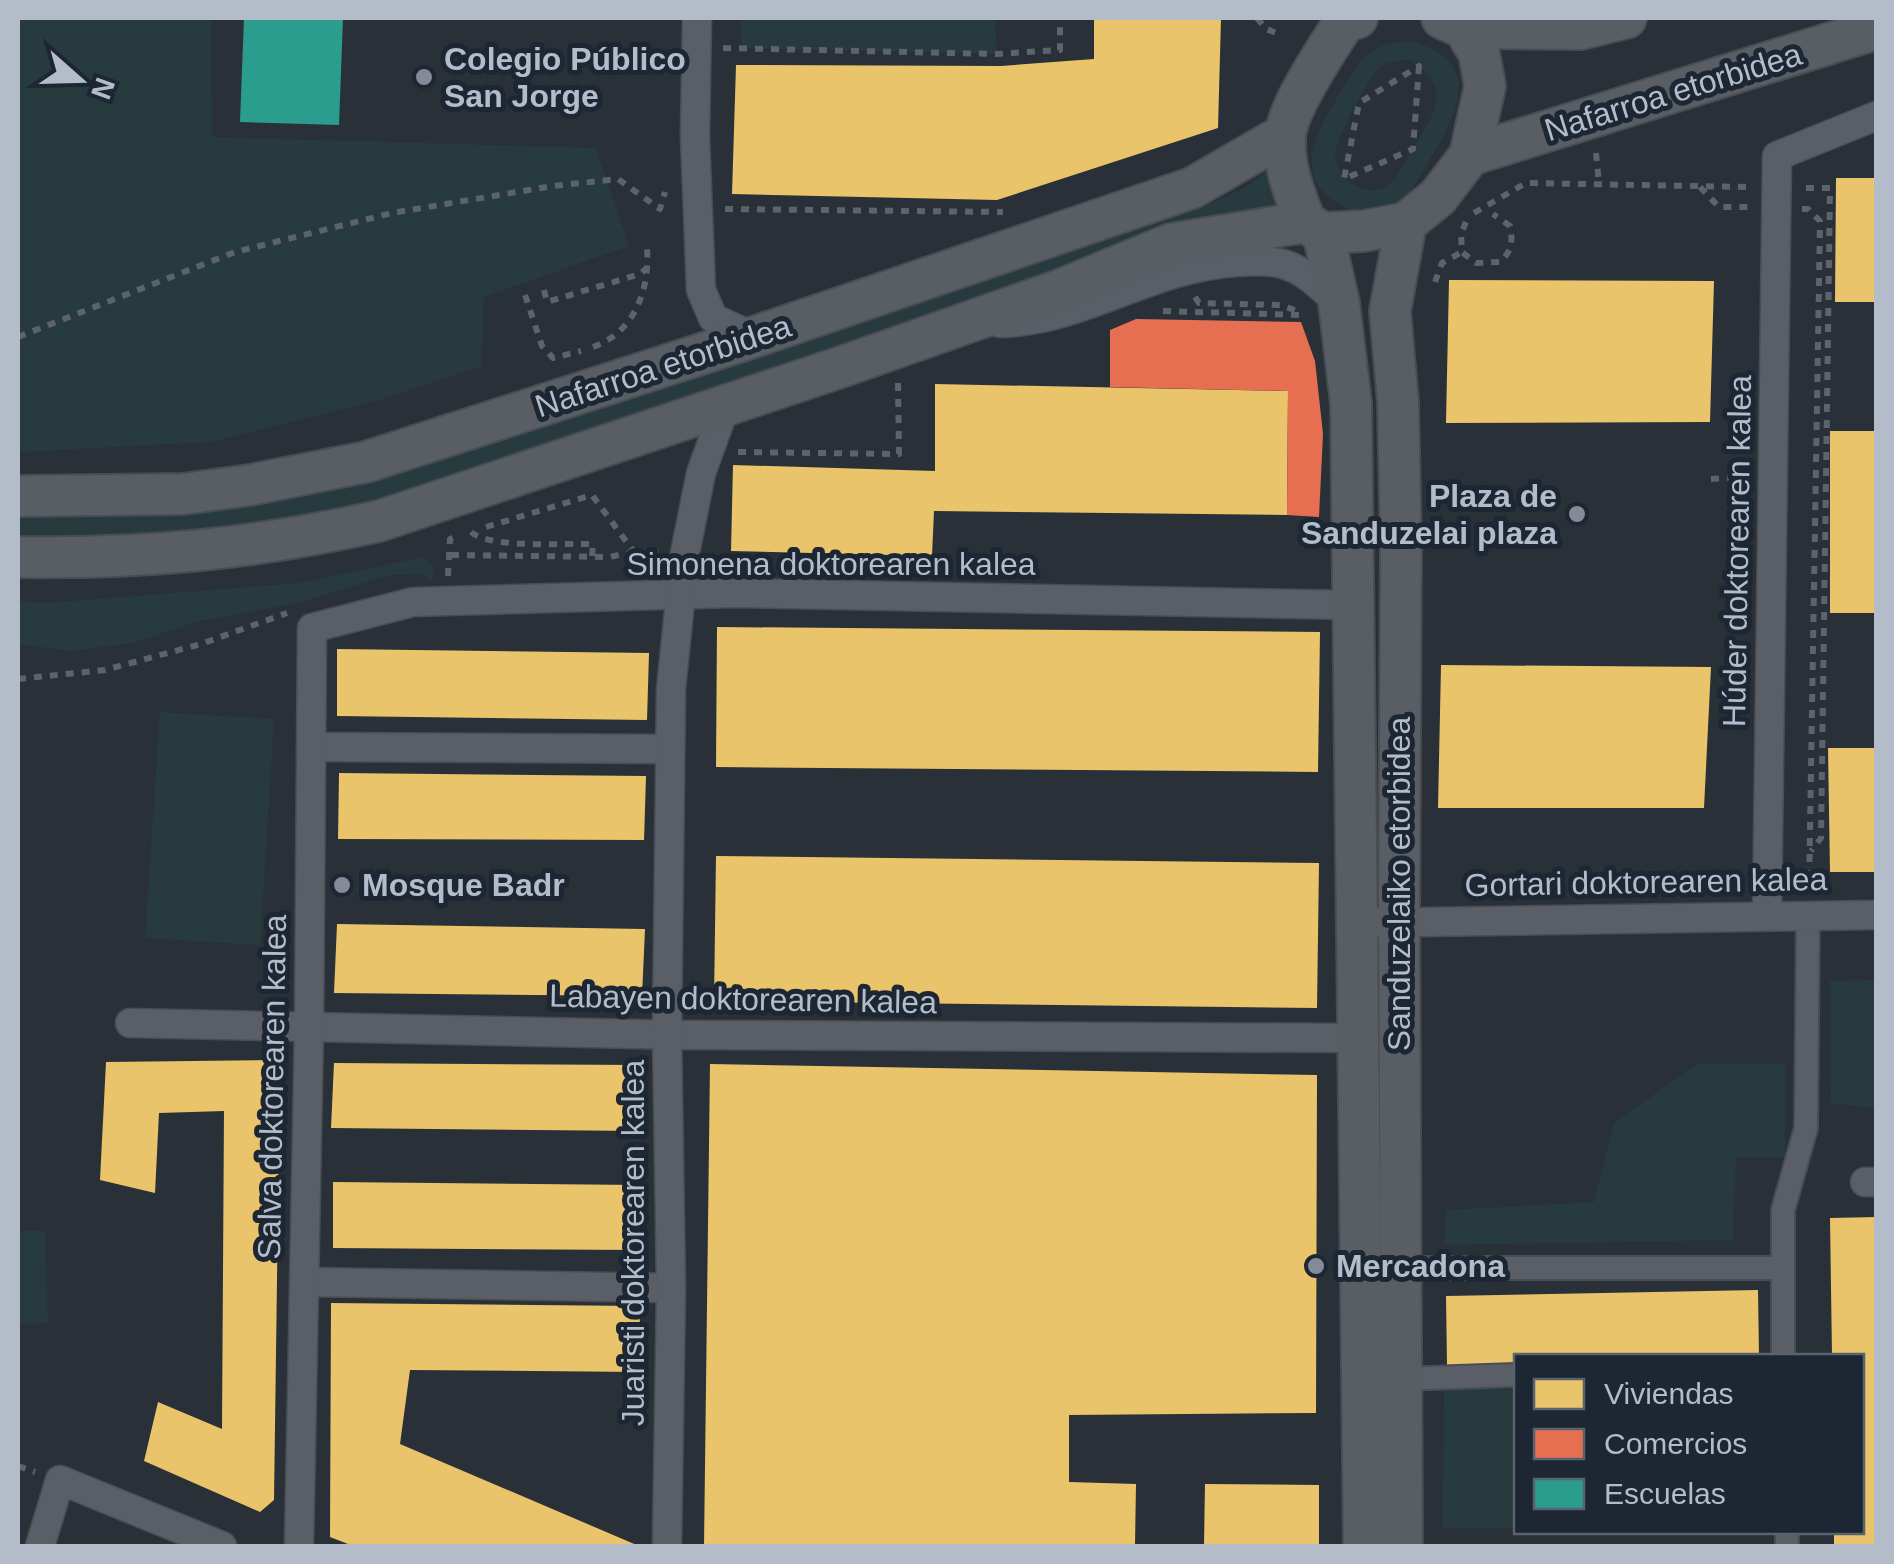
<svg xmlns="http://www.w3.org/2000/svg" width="1894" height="1564" viewBox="0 0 1894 1564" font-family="Helvetica,sans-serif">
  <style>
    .green { fill: #273a3e; fill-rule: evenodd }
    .homes { fill: #e9c46a }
    .shops { fill: #e76f51 }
    .schools { fill: #2a9d8f }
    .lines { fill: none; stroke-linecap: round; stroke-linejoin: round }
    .pedestrian-casing { stroke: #484c53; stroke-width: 26 }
    .minor-casing { stroke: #484c53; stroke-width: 31 }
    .secondary-casing { stroke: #484c53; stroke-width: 44 }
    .path { stroke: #5d636a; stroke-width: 6; stroke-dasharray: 8 8; stroke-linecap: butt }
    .pedestrian { stroke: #5a5e66; stroke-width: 22 }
    .minor { stroke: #5a5e66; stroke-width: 28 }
    .secondary { stroke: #595d64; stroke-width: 40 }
    .poi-dot { fill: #848b96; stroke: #1d2633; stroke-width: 4 }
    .labels { text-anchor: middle; stroke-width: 10; stroke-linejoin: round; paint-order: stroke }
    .poi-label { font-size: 32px; font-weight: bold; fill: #b4bcc9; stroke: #1d2633; text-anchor: start }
    .street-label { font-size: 32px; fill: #b4bcc9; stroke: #1d2633 }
  </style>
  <rect width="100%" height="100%" fill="#2a3038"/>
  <g class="green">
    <path d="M18,18h193l1,119 384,11 33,98 -145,51 -3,69 -105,35 -166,41 -192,10z"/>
    <path d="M740,18h255l2,36 -255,-6z"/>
    <path d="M1411,41c75,20 46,74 18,120 -10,16 -21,40 -38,48 -20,9 -41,3 -58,-9 -40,-27 -14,-71 4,-102 11,-17 20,-37 37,-48 12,-7 24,-8 37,-9zM1410,60c45,28 24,54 2,90 -7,12 -15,30 -27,37 -22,12 -48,-9 -50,-31 -1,-14 34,-79 45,-89 9,-7 19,-6 30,-7z"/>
    <path d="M1277,163l15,56 -902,279 -104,26 -115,15 -153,3v-26l153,-5 575,-151 457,-153 43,-20z"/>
    <path d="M424,557l10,11 -2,13 -11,-7 -31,1 -92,28 -99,18 -66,22 -62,8 -53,-7v-43l28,2 254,-20z"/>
    <path d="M160,712l114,7 -14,226 -115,-7z"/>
    <path d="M1876,980v128l-45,-5 -1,-122z"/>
    <path d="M1697,1064h89l-1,93 -49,1 -3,82 -289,5 2,-35 148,-8 20,-79z"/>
    <path d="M18,1231h27l3,92 -30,1z"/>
    <path d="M1444,1387l72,3v138h-73z"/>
  </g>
  <g class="homes">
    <path d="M1094,18h127l-3,110 -221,72 -265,-6 4,-129 265,1 93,-7z"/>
    <path d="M1836,178h40v124h-41z"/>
    <path d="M1449,280l265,1 -4,141 -264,1z"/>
    <path d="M935,384l353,7 -1,124 -353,-4 -2,45 -201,-5 2,-86 202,6z"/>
    <rect x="1830" y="431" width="46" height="182"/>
    <path d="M717,627l603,5 -2,140 -602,-5z"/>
    <path d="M337,649l312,4 -2,67 -310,-4z"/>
    <path d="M1441,665l270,2 -7,141h-266z"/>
    <path d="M1828,748h48v124h-46z"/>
    <path d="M339,773l307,3 -2,64 -306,-1z"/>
    <path d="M716,856l603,7 -2,145 -603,-7z"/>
    <path d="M337,924l308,5 -3,67 -308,-3z"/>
    <path d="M280,1060l-6,440 -14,12 -116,-51 14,-59 64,27 2,-318 -65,2 -4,80 -55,-13 6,-118z"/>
    <path d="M334,1063l309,2 -2,66 -310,-3z"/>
    <path d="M710,1064l607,11 -1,338 -247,2v67l67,2 -1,62h-431z"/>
    <path d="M333,1182l309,3 -1,65 -308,-2z"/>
    <path d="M1876,1217v329h-42v-14h28v-176h-30l-2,-138z"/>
    <path d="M1758,1290l1,66h-243v9l-69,1 -1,-70z"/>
    <path d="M331,1303l309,3 -1,66 -229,-2 -10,74 239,102h-286l-23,-9z"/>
    <path d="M1205,1484l114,1v61h-115z"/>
  </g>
  <path class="shops" d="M1136,319l165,3 14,39 8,73 -4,83 -32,-2 1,-124 -178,-4v-57z"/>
  <path class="schools" d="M244,18h99l-4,107 -99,-3z"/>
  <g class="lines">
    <g class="pedestrian-casing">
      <g id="pedestrian">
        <path d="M1400,1268h381"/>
        <path d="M1783,1356v-146l23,-82 2,-213"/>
        <path d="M1400,1379l116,-4"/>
        <path d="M1787,1532v14"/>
      </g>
    </g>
    <g class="minor-casing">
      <g id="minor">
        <path d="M697,18l-2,119 6,153 12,28 41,19"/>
        <path d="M1000,323c80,-1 152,-56 237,-61 14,-1 32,-2 46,2 22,6 40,25 56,39"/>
        <path d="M312,747l357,2"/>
        <path d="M1767,916l10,-760 99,-40"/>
        <path d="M1357,923l519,-8"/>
        <path d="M130,1023l551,12 675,3"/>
        <path d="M1865,1182h11"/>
        <path d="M304,1282l367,6"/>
        <path d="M40,1546l20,-66 162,66"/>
        <path d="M299,1546l10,-517 3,-401 101,-26 320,-9 620,12"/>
        <path d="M667,1546l4,-258 -4,-254 4,-345 14,-136 16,-80 24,-66"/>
      </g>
    </g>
    <g class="secondary-casing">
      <g id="secondary">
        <path d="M1357,18l-12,3c-16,25 -60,89 -60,118 -1,30 10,56 20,83l18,11 41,-2 42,-8 32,-26 32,-42 15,-69 -6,-33 -15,-25 -22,-10"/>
        <path d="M1464,28l117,1 45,-11"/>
        <path d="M1470,155l406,-126"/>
        <path d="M1323,233l16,70 12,100 13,1143"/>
        <path d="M18,496l165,-2 67,-9 116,-23 388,-125 438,-149 92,-53"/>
        <path d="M18,557c127,2 236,-8 361,-36l462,-154 219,-77 111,-46 134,-22"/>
        <path d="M1402,1546l-3,-626 2,-371 -3,-147 -8,-91 16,-88"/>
      </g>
    </g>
    <g class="path">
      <path d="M1257,18l9,11 13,5"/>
      <path d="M723,48l274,6 63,-4v-32"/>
      <path d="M1419,66l-6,83 -69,30 15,-76z"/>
      <path d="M1596,153l3,30"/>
      <path d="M1700,187l19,20h31"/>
      <path d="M1806,188h24l-9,650 -10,13"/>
      <path d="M725,209l278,3"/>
      <path d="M1802,209h6l12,12 -11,670"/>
      <path d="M1474,213l52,-30 222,4"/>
      <path d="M1466,222l-5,12 1,18 14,11 24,-1c12,-11 13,-20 10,-36l-17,-12"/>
      <path d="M1435,282l7,-19 20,-11"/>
      <path d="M544,290l3,12 93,-28 7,-6"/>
      <path d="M525,295l17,51 11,12 28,-7"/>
      <path d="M1195,297l4,6 82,2 21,8"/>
      <path d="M1163,311l138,4"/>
      <path d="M18,337l217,-85 157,-39 161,-27 65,-7 42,30 5,-17"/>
      <path d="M593,347c42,-15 57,-58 54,-99"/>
      <path d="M738,452l161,2 -1,-71"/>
      <path d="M1711,479l33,-2"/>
      <path d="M486,527l106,-32 42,57"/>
      <path d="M471,532c20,17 93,11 122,12l-1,13"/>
      <path d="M451,555l158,2 25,-5h25"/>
      <path d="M448,576l2,-37 5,-2"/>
      <path d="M18,679l87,-9 96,-26 86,-31"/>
      <path d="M18,1466l17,6"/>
    </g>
    <use href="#pedestrian" class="pedestrian"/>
    <use href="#minor" class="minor"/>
    <use href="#secondary" class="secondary"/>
  </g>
  <g class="poi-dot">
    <circle cx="424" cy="77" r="10"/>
    <circle cx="1577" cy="514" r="10"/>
    <circle cx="342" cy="885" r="10"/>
    <circle cx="1316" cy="1266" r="10"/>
  </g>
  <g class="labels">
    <g class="poi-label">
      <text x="444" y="70">Colegio Público<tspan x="444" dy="37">San Jorge</tspan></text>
      <text x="1557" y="507" text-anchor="end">Plaza de<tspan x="1557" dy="37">Sanduzelai plaza</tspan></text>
      <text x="362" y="896">Mosque Badr</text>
      <text x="1336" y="1277">Mercadona</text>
    </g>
    <g class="street-label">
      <text transform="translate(1673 92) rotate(-17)" y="11">Nafarroa etorbidea</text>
      <text transform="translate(663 366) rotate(-18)" y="11">Nafarroa etorbidea</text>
      <text transform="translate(1737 551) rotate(-89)" y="11">Húder doktorearen kalea</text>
      <text x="831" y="575">Simonena doktorearen kalea</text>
      <text transform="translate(1646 882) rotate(-1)" y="11">Gortari doktorearen kalea</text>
      <text transform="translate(1399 884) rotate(-90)" y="11">Sanduzelaiko etorbidea</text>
      <text transform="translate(743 999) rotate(1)" y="11">Labayen doktorearen kalea</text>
      <text transform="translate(272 1087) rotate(-89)" y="11">Salva doktorearen kalea</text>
      <text transform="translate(633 1243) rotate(-90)" y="11">Juaristi doktorearen kalea</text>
    </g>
  </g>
  <rect width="1894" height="1564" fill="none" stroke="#b4bcc9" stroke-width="40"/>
  <rect x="1514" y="1354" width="350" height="180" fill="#1d2633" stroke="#59626f" stroke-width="2.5"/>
  <rect x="1534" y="1379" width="50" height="30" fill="#e9c46a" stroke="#59626f" stroke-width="2.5"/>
  <text x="1604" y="1404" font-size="30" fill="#b4bcc9">Viviendas</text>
  <rect x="1534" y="1429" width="50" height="30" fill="#e76f51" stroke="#59626f" stroke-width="2.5"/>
  <text x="1604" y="1454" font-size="30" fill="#b4bcc9">Comercios</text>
  <rect x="1534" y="1479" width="50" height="30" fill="#2a9d8f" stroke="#59626f" stroke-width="2.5"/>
  <text x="1604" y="1504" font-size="30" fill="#b4bcc9">Escuelas</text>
  <g transform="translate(80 80) rotate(110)" stroke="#1d2633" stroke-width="8" paint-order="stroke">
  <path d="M0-8L18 38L0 25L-18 38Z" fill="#b4bcc9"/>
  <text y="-15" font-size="28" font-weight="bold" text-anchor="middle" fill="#b4bcc9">N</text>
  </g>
</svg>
